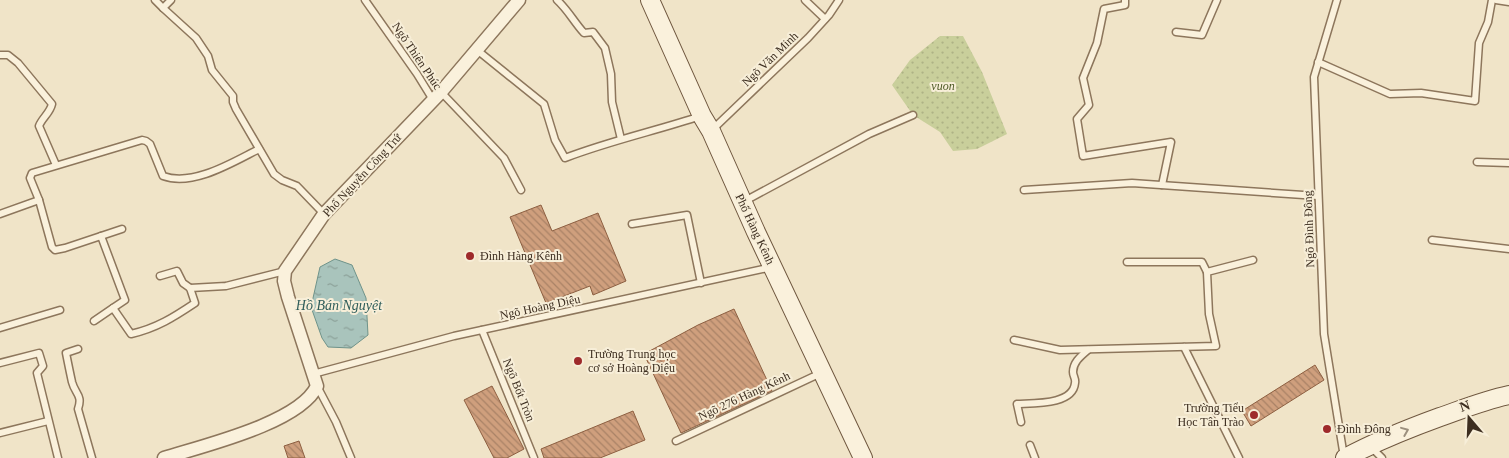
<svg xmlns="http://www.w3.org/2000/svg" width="1509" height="458" viewBox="0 0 1509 458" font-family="Georgia,serif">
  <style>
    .garden { fill: url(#garden-dots) }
    .water { fill: url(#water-ripples); stroke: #6f938a }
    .building { fill: url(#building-back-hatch); stroke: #8d5f41 }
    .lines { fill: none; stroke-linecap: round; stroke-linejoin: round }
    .lane-casing { stroke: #8d765c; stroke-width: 9 }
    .street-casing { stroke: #8d765c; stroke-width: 15 }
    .secondary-casing { stroke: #6f573f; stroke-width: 20 }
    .lane { stroke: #faf1dc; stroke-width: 6 }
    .street { stroke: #faf1dc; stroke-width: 12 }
    .secondary { stroke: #faf1dc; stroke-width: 18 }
    .oneway { stroke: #9c907e }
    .poi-dot { fill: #9e2a2b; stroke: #f7eed8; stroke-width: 2 }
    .labels { text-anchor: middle; stroke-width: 4; stroke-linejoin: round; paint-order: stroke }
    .street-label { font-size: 12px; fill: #3d2e20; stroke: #f7eed8 }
    .park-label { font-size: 12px; font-style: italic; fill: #4d5a26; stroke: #f7eed8 }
    .poi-label { font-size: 12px; fill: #3d2e20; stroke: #f7eed8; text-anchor: start }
    .water-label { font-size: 14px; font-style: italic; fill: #2f5d5a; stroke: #f7eed8 }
  </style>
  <defs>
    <pattern id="garden-dots" width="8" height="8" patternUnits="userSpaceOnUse" patternTransform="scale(1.25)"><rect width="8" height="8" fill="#c9cf9b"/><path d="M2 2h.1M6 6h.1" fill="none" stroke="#aeb285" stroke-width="1.8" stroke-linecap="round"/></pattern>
    <pattern id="water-ripples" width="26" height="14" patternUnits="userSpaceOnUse" patternTransform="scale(1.25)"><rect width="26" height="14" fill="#a9c4bc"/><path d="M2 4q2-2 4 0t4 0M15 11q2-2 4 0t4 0" fill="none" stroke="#8ba098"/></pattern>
    <pattern id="building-back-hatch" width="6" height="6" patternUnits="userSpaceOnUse" patternTransform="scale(1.25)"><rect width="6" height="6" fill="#cf9f7d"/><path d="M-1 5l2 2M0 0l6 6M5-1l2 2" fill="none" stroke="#a98266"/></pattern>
  </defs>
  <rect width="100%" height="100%" fill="#f0e4c8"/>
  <path class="garden" d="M940,36h23l19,36 25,62 -30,15 -24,2 -13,-19 -27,-17 -21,-30 18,-25z"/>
  <path class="water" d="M335,259l17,6 14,33 2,37 -17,13 -23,-1 -6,-9 -11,-31 9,-40z"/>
  <g class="building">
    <path d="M541,205l11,26 46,-18 28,68 -33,14 -3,-9 -44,17 -36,-86z"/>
    <path d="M734,309l38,82 -91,42 -37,-79 54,-29z"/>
    <path d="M1315,365l9,15 -73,46 -9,-15z"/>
    <path d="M492,386l32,63 -17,9h-13l-30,-58z"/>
    <path d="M633,411l12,29 -45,18h-56l-3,-9z"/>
    <path d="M299,441l6,17h-17l-4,-12z"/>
  </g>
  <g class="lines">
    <g class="lane-casing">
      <g id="lane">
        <path d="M155,0l8,8"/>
        <path d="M171,0l-8,8 33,30 12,18 4,14 21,26v6l3,7 38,65 8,6 15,6 27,28"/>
        <path d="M365,0l52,74 16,26"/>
        <path d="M557,0c11,10 17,22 27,33l9,-1 12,16 6,26 1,28 9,37"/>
        <path d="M805,0l20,19"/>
        <path d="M1125,0v5l-21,4 -7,34 -14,35 6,27 -12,14 6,37 88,-14 -9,43"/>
        <path d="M1337,0l-23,77 10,257 20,123"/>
        <path d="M1496,0l13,2"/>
        <path d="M1176,32l26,3 15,-35"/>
        <path d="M477,50l67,54 11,36 10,18c44,-17 90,-27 136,-42"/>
        <path d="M0,55h8l10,8 34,41c-2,9 -10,14 -13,22l17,39"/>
        <path d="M1318,62l72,32 31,-1 54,8 4,-58 9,-21 4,-22"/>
        <path d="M441,92l63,66 17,32"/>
        <path d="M712,130l96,-92 21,-23 10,-15"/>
        <path d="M1477,162l32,1"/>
        <path d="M1024,190l108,-7 186,13"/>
        <path d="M39,200l13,47 3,3 10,-2 57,-19"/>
        <path d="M743,202l126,-68 44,-19"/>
        <path d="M0,214l39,-14 -9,-22 2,-5 110,-33 4,1 4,3 13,32c30,11 70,-14 96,-27"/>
        <path d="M632,224l55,-9 14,68"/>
        <path d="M101,236l24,64 -12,8"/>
        <path d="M1432,240l77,9"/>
        <path d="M1127,262h75l5,10"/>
        <path d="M190,288l36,-2 59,-15"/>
        <path d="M94,321l19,-13 18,26c26,-6 43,-17 64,-31l-5,-15 -7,-5 -6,-12 -17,5"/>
        <path d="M0,328l60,-18"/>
        <path d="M482,330l52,128"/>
        <path d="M1014,340l46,10 156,-4 -7,-32 -2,-42 46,-12"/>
        <path d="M1184,347l55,111"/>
        <path d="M78,349l-12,4c2,10 4,20 6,29 3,12 11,13 6,27l14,49"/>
        <path d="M0,363l39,-10 4,13 -6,7 21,85"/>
        <path d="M313,374l141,-38 318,-69"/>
        <path d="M317,386l19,36 15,36"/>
        <path d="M1021,422l-4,-18c17,-1 56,1 58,-21 1,-4 -2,-7 -2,-11 0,-10 8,-16 15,-22"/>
        <path d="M0,433l48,-12"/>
        <path d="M676,441l145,-68"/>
        <path d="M1030,445l5,13"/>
        <path d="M1372,448l10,10"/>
      </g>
    </g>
    <g class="street-casing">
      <path id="street" d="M164,458c38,-12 136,-35 153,-72l-29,-89 -4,-16 1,-10 39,-57 117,-122 78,-92"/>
    </g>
    <g class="secondary-casing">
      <g id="secondary">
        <path d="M650,0l52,116 9,15 45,101 107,226"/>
        <path d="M1345,458c30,-16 62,-29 95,-41 23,-8 45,-17 69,-22"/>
      </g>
    </g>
    <use href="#lane" class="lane"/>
    <use href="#street" class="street"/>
    <use href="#secondary" class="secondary"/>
  </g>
  <defs><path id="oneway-chevron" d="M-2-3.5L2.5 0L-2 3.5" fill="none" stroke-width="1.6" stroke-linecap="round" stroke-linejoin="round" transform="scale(1.25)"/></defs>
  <use class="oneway" href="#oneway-chevron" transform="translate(1405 431) rotate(-22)"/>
  <g class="poi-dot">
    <circle cx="470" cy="256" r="5"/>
    <circle cx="578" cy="361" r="5"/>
    <circle cx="1254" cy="415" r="5"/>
    <circle cx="1327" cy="429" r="5"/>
  </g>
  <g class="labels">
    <g class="street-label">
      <text transform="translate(417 56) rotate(56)" y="4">Ngõ Thiên Phúc</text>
      <text transform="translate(770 59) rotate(-44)" y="4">Ngõ Văn Minh</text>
      <text transform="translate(362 175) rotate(-47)" y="4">Phố Nguyễn Công Trứ</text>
      <text transform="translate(755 229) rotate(65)" y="4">Phố Hàng Kênh</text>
      <text transform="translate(1309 229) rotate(-92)" y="4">Ngõ Đình Đông</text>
      <text transform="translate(540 307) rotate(-12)" y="4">Ngõ Hoàng Diệu</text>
      <text transform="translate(519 390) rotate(68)" y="4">Ngõ Bốt Tròn</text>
      <text transform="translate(744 396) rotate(-25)" y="4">Ngõ 276 Hàng Kênh</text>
    </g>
    <g class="park-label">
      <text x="943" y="90">vuon</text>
    </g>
    <g class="poi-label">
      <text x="480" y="260">Đình Hàng Kênh</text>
      <text x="588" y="358">Trường Trung học<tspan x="588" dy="14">cơ sở Hoàng Diệu</tspan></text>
      <text x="1244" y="412" text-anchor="end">Trường Tiểu<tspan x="1244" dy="14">Học Tân Trào</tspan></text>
      <text x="1337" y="433">Đình Đông</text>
    </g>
    <g class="water-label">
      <text x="339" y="310">Hồ Bán Nguyệt</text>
    </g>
  </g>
  <g transform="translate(1469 418) rotate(341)" stroke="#f7eed8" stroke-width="4" paint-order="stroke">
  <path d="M0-4L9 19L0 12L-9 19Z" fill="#3d2e20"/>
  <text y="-8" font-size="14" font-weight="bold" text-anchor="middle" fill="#3d2e20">N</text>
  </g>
</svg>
